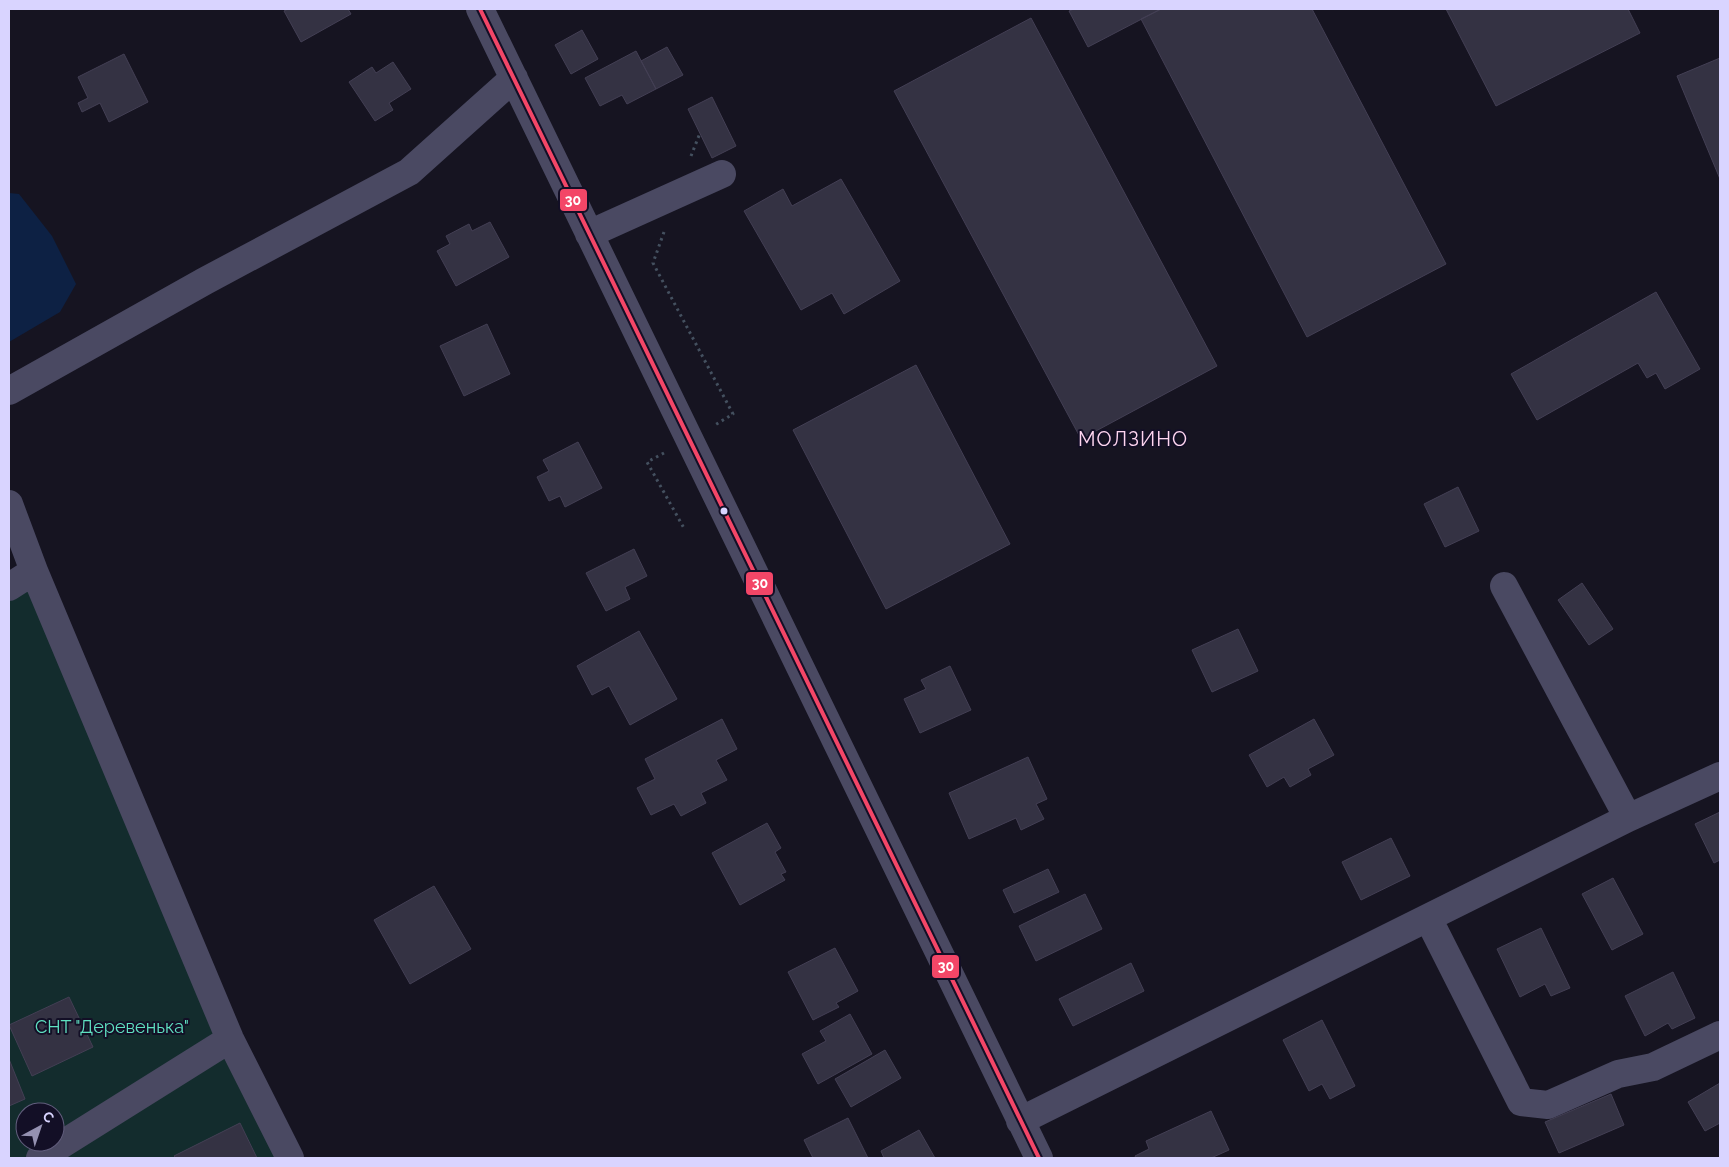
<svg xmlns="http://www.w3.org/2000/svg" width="1729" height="1167" font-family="Raleway,sans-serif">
<rect width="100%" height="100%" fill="#161421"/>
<path fill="#132c2d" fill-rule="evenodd" d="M34,571L290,1158H9V587ZM25,1112H55V1142H25Z"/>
<path fill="#0d2144" d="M9,193L19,194L52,236L76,284L60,312L9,342Z"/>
<path fill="#343243" stroke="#433f54" d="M288,9H348L351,14L301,42L284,11Z
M1074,9H1161L1088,47L1069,11Z
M1161,9H1312L1446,264L1307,337L1141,19Z
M1446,9H1628L1640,33L1496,106Z
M1031,18L1217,366L1081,439L894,91Z
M582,30L598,59L571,74L555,45Z
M667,47L683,75L656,89L641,61Z
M636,51L656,89L627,104L622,95L600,106L585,78Z
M124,54L148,102L109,122L100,103L82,112L78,103L88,98L78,77Z
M1720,58V179L1677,76Z
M393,62L411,89L389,103L393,110L375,121L349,82L372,67L376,73Z
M712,97L736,146L712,158L688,109Z
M841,179L900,281L844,314L832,293L801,310L744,211L783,189L792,206Z
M490,222L509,257L456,286L437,251L450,244L446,236L469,224L472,231Z
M1656,292L1700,369L1665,389L1656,373L1647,378L1638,363L1537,420L1511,374Z
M487,324L510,374L464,396L440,346Z
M916,365L1010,544L886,609L793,430Z
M578,442L602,488L565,507L560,496L549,501L537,477L549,471L543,460Z
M1458,487L1479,531L1445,547L1424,504Z
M634,549L647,576L625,587L630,599L606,611L586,573Z
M1582,583L1613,629L1589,645L1558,600Z
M1238,629L1258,671L1212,692L1192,650Z
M639,631L677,699L630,725L609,686L592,695L577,666Z
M950,666L971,710L920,733L904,699L926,689L921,680Z
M722,719L737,749L716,760L727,780L701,793L706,803L681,816L674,804L651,815L637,788L655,779L645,759Z
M1314,719L1334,755L1308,769L1311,775L1290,787L1284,777L1267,787L1249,755Z
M1028,757L1047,799L1036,804L1044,819L1021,830L1016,818L969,839L949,793Z
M1720,812V860L1714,863L1695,824Z
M767,823L781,848L775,852L786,872L781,874L785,880L740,905L712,853Z
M1391,838L1410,876L1361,900L1342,862Z
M1048,869L1059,892L1014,913L1003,890Z
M1613,878L1643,934L1612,950L1582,894Z
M434,886L471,949L410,984L374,920Z
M1085,894L1102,929L1036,961L1019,926Z
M1541,928L1570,988L1551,996L1545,984L1520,997L1497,949Z
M835,948L858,991L836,1003L839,1007L813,1020L788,972Z
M1131,963L1144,991L1073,1026L1059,999Z
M1673,972L1695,1018L1672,1029L1668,1023L1645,1036L1625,996Z
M69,997L93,1047L32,1076L9,1025Z
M850,1014L872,1054L818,1084L802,1054L826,1041L820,1031Z
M1322,1020L1355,1086L1330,1099L1322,1084L1309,1091L1283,1040Z
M885,1050L901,1078L851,1107L835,1079Z
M9,1059L25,1099L9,1106Z
M1720,1083V1123L1705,1131L1688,1102Z
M1611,1094L1624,1125L1559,1153L1545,1122Z
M1211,1111L1229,1150L1211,1158H1136L1135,1156L1149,1149L1146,1141Z
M848,1118L868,1158H813L804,1140Z
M240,1123L257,1158H176L174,1156Z
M919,1130L935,1158H884L881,1151Z"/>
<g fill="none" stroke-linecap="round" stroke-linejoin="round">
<path stroke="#44505f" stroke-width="3" stroke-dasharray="2.5 4" stroke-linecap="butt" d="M691,156L700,133
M664,232L653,263L733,414L715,425
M664,453L647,462L685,530"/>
<path stroke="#4a4962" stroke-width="28" d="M480,9L1039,1158
M589,234L722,174
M9,391L205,281L409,172L514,78
M9,504L34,571L230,1039L290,1158
M1504,586L1628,818
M9,587L34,571
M1428,918L1521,1102L1548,1105L1618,1074L1653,1067L1720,1035
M1020,1121L1628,818L1720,776
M40,1158L230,1039"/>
<defs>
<path id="bus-1" d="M480,9L1039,1158"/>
</defs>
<use href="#bus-1" stroke="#130f26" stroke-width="8"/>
<use href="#bus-1" stroke="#f34667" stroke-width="4"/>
</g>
<circle fill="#d9d4ff" stroke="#130f26" stroke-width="2" cx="724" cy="511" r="4.5"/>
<g text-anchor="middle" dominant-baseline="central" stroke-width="4" stroke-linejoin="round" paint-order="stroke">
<g font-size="18" fill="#5fe0c0" stroke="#130f26">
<text x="112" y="1026">СНТ "Деревенька"</text>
</g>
<g font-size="20" letter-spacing="1" fill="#ffd6f0" stroke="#130f26">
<text x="1133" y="439">МОЛЗИНО</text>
</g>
</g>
<g stroke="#130f26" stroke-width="2">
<rect x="559" y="188" width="29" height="24" rx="5" fill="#f34667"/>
<rect x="745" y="571" width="29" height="25" rx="5" fill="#f34667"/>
<rect x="931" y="954" width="29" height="25" rx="5" fill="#f34667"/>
</g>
<g font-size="14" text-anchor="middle" font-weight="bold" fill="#fff">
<text x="573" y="205">30</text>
<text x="760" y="588">30</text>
<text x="946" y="971">30</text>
</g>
<rect width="1729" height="1167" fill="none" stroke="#d9d4ff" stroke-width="20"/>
<g transform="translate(40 1127) rotate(40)"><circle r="24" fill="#130f26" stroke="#625e7d"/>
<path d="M0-4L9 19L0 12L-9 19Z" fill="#9591b1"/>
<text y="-8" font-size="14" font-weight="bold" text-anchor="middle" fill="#d9d4ff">С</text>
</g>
</svg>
